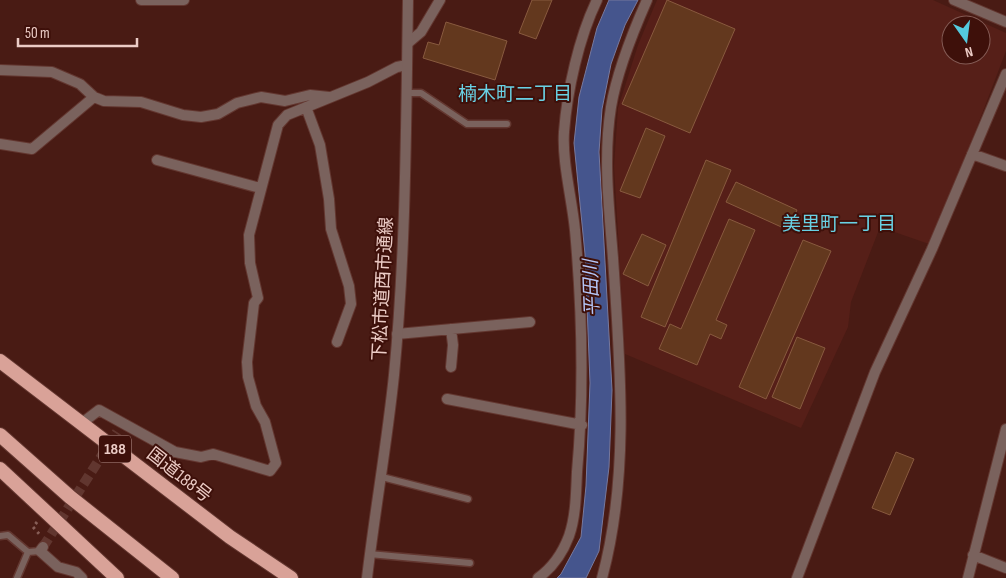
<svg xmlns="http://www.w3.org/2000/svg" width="1006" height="578" font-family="'Sofia Sans Condensed','Noto Sans JP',sans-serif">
<rect width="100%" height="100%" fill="#491b14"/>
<path fill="#561f18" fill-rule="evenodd" d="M657,0H933L1006,33V51L954,187L929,244L880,227L851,302L848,327L801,428L625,354L614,166L618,108L638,45ZM951,25H981V55H951Z"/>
<path fill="#45558d" stroke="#77799e" d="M609,0H638L625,25L611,64L602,109L599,152L612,390L609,467L599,551L586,578H557L561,574L581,537L586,486L590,383L585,254L574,143L579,97L597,28Z"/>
<path fill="#63381e" stroke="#885a3f" d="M532,0H552L536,39L519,33Z
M667,0L735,29L690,133L622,104Z
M446,22L507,41L495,80L423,58L428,42L439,45Z
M646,128L665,136L640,198L620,191Z
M706,160L731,170L665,327L641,317Z
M736,182L797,210L788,230L726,202Z
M729,219L755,230L716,320L727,325L721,339L710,334L697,365L659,349L670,324L681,329Z
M642,234L666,245L648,286L623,274Z
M803,240L831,251L766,399L739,387Z
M797,337L825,348L800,409L772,397Z
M896,452L914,459L890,515L872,508Z"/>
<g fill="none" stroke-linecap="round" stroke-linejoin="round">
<path stroke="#61362f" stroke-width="10" stroke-dasharray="10 5" stroke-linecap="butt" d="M43,547L117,432"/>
<defs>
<path id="service" d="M406,93H421L467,124H507
M382,477L468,499
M0,536L8,535L28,552
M369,554L470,563
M17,578L28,552L40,551"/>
<path id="minor" d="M141,0H184
M954,0L1006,22
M408,43L421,32L440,0
M0,70L52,72L80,84L94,97L104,101L141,102L183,115L201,117L218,114L237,103L261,97L285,101L310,95L329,97
M306,107L320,145L329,199L331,229L349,286L351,304L337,342
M0,144L32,149L94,97
M972,154L1006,166
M157,160L260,188
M397,334L530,322
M451,367L453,345L451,329
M447,399L582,425
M82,423L99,410L175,452L201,457L213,454L270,471L276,463L265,422L256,406L248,377L247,362L254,303L258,298L250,263L249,235L278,125L287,115L368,82L397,67L407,65
M43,547L40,551L58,567L76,572L82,578
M973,555L1006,568
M538,578C552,568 563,552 569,536C576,516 576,493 577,472C584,394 582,308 575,230C572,199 562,162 564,132C567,91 579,37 597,0
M602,578C630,475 620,364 613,258C609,208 603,157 611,107C617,71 632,34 647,0
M797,578L875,372L932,249L1006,74
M968,578L1006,429"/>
<path id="tertiary" d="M367,578C375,510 387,443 394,375C406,251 406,125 408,0"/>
<path id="trunk" d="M0,361L230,537L291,578
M0,435L70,497L172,578
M0,469L117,578"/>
</defs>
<use href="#service" stroke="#633730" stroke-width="9"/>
<use href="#minor" stroke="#633730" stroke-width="12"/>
<use href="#tertiary" stroke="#633730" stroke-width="12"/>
<use href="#trunk" stroke="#633730" stroke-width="16"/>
<path stroke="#875e57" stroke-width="3" stroke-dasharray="2.5 4" stroke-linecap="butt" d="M37,522L33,527L41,536"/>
<use href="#service" stroke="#7a625d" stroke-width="6"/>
<use href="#minor" stroke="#7a625d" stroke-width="10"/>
<use href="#tertiary" stroke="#7a625d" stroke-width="10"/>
<use href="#trunk" stroke="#d9a298" stroke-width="14"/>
</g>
<g text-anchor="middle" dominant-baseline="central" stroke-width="4" stroke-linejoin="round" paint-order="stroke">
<rect fill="#3e100a" stroke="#b8948e" stroke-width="1" x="99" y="435.5" width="32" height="27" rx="4"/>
<g font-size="16" font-weight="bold" fill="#ecccc6">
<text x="115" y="449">188</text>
</g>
<g font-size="18" fill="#ecccc6" stroke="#3e100a">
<text transform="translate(383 289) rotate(-87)">下松市道西市通線</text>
<text transform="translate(179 475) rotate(38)">国道188号</text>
</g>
<g font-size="19" fill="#69d1e4" stroke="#3e100a">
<text x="515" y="94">楠木町二丁目</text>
<text x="839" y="224">美里町一丁目</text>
</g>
<g font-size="19" font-style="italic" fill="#b5c6f8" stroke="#3e100a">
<text transform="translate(592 288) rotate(-92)">平田川</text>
</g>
</g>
<g transform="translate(966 40) rotate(166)"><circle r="24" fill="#3e100a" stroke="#845b55"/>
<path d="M0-4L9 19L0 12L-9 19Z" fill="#54cade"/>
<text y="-8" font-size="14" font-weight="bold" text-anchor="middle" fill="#ecccc6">N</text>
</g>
<path d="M18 38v8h119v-8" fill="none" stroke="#ecccc6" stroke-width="2.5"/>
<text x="25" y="38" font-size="15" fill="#ecccc6" stroke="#3e100a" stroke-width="4" paint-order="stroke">50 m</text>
</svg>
